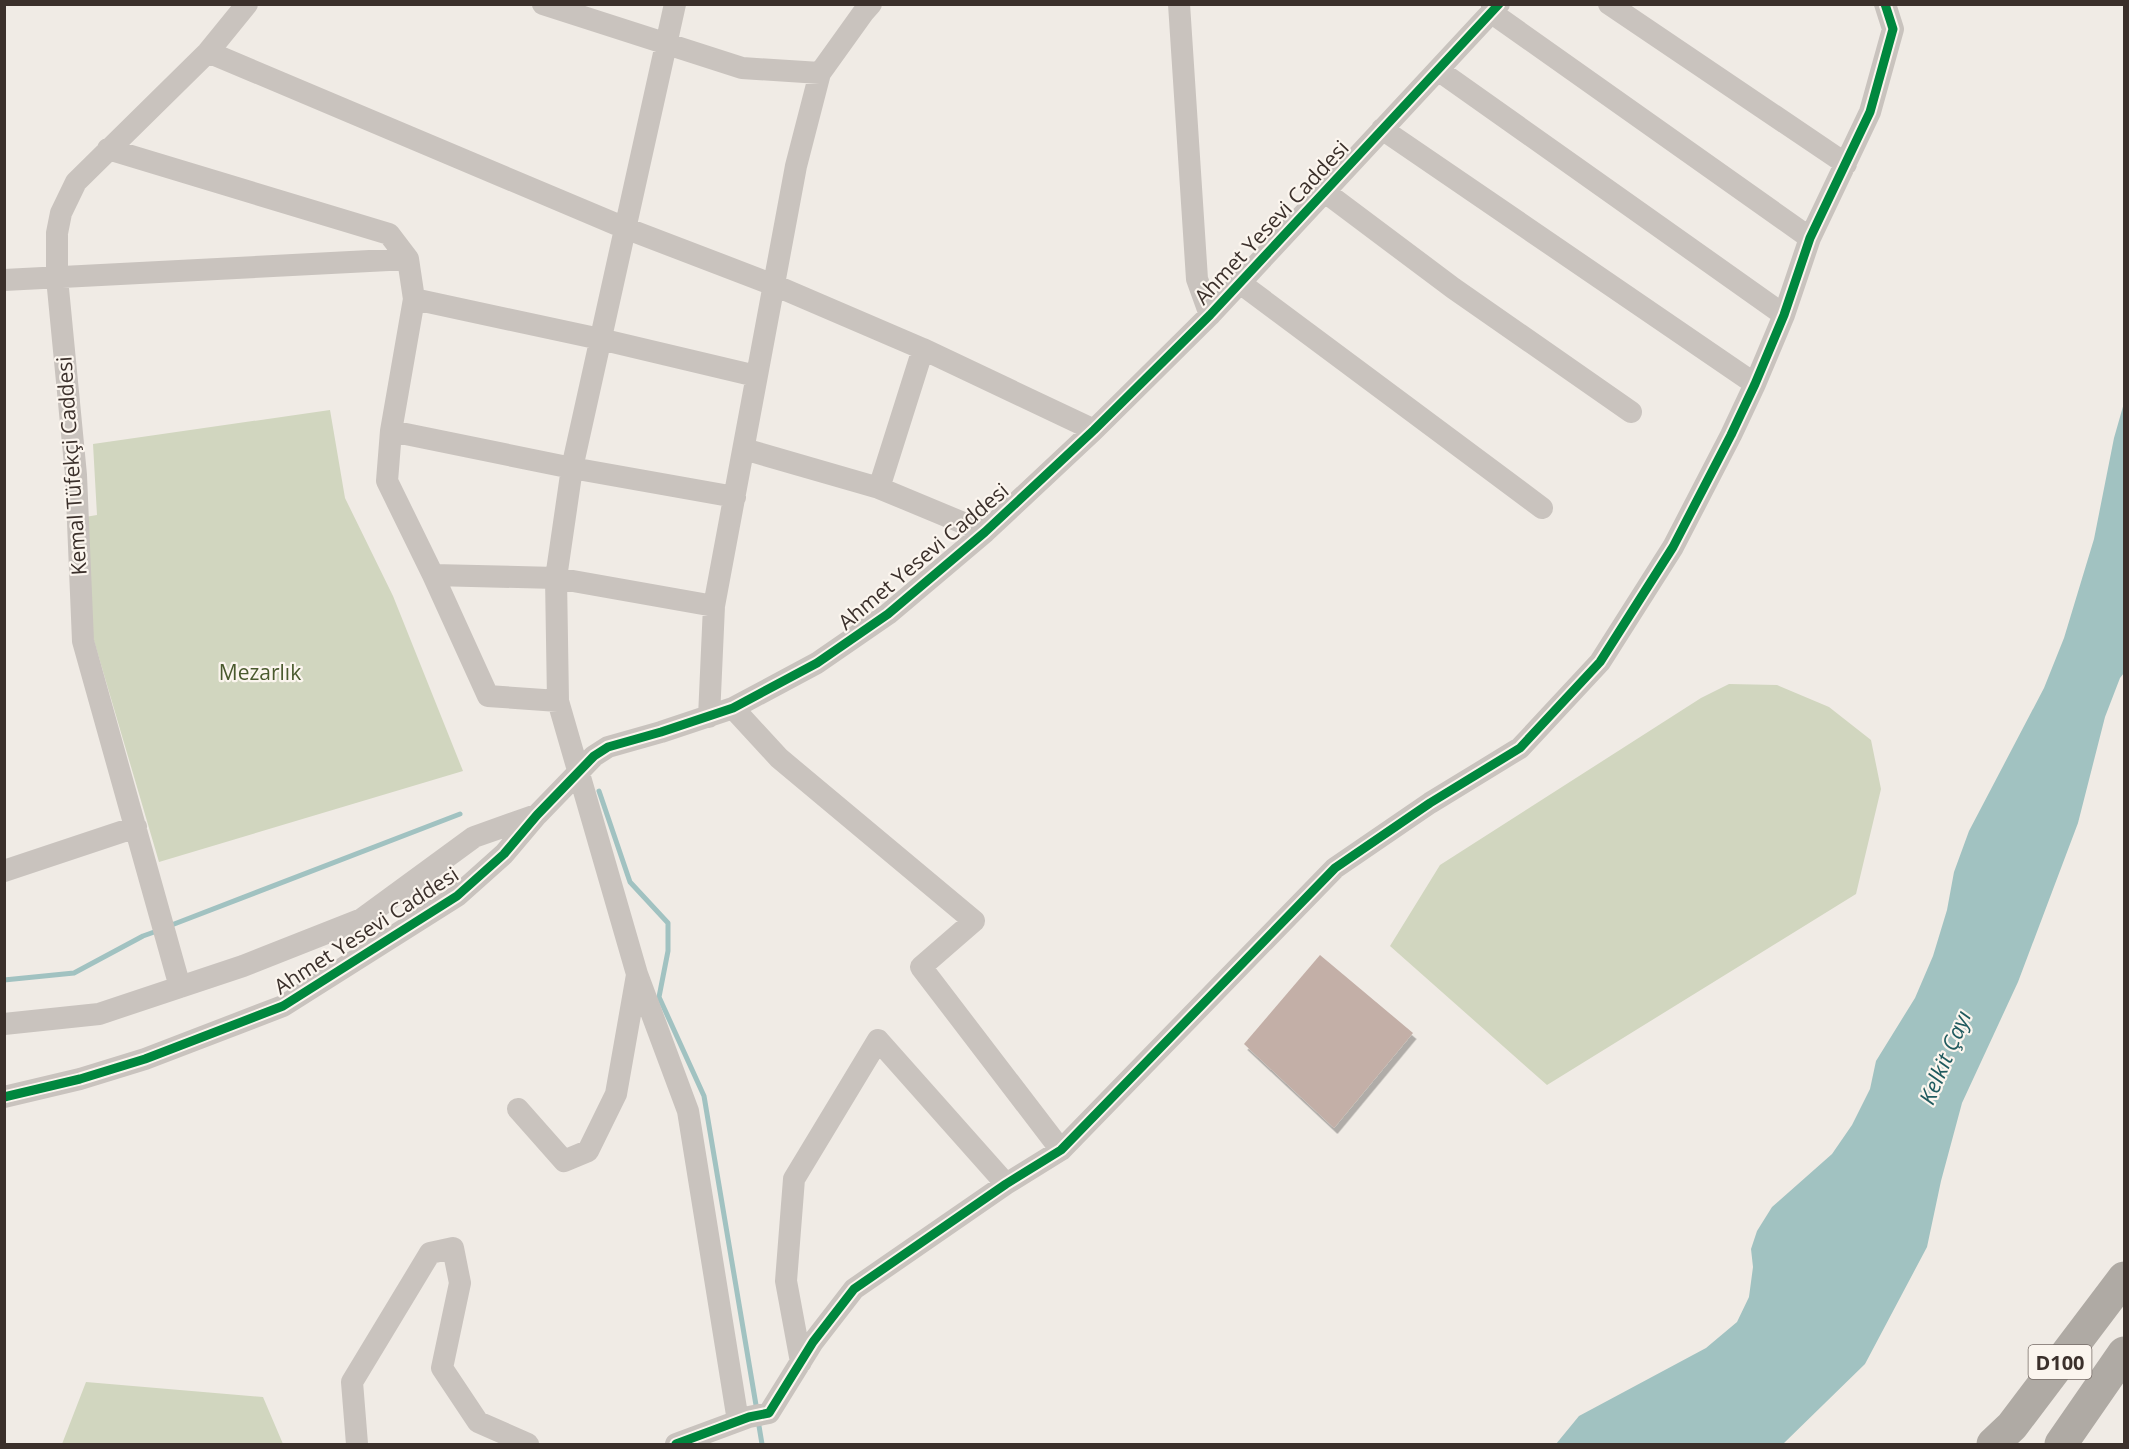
<svg xmlns="http://www.w3.org/2000/svg" width="2129" height="1449" font-family="'Open Sans',sans-serif">
<defs>
<filter id="shadow"><feDropShadow dx="3.5" dy="6" stdDeviation="0" flood-color="#0004"/></filter>
</defs>
<rect width="100%" height="100%" fill="#f0ebe5"/>
<path fill="#d1d6bf" d="M330,410L345,498L393,596L463,771L159,862L90,627L85,517L97,515L93,444Z
M1729,684L1777,685L1829,707L1871,740L1881,789L1856,894L1547,1085L1390,946L1440,865L1701,698Z
M86,1382L263,1397L283,1444H62Z"/>
<path fill="#a1c2c1" d="M2124,403V673L2120,678L2105,717L2078,823L2018,982L1962,1103L1941,1181L1927,1247L1865,1364L1783,1444H1556L1579,1416L1706,1348L1737,1322L1749,1297L1753,1267L1751,1249L1757,1231L1772,1207L1832,1154L1852,1125L1870,1089L1876,1061L1915,998L1933,956L1947,910L1954,872L1969,831L2044,688L2064,638L2094,539L2114,438Z"/>
<g fill="none" stroke-linecap="round" stroke-linejoin="round">
<path stroke="#a1c2c1" stroke-width="5" d="M599,791L630,882L668,923V951L659,997L704,1096L757,1411
M169,926L460,814
M4,980L74,973L143,936L157,931
M758,1420L762,1444"/>
</g>
<path fill="#c3afa7" filter="url(#shadow)" d="M1320,955L1413,1033L1334,1128L1244,1044Z"/>
<g fill="none" stroke-linecap="round" stroke-linejoin="round">
<path stroke="#c9c3be" stroke-width="22" d="M543,4L742,68L820,73
M675,4L572,468L556,578L558,701L637,974L688,1111L738,1421
M1179,4L1197,279L1210,315
M1492,4V13L1810,238
M1609,4L1846,164
M208,52L625,228L774,285L923,349L1094,430
M1438,70L1784,315
M1382,129L1755,384
M108,149L389,234L408,259L414,299L391,431L387,481L433,575L488,696L558,701
M1325,192L1453,288L1631,412
M4,280L408,259
M1240,283L1542,508
M414,299L600,339L756,376
M391,431L572,468L735,497
M744,449L879,488L985,532
M879,488L923,349
M433,575L556,578L714,606
M733,708L779,758L974,921L921,967L1061,1150
M709,717L714,606L796,166L820,73L863,13L871,4
M4,871L136,827
M180,987L83,641L76,475L57,278V233L61,213L76,182L208,52L247,4
M4,1024L99,1014L243,966L362,919L474,837L536,815
M4,1097L80,1079L145,1059L283,1006L457,896L504,854L537,815L594,756L608,747L661,732L733,708L817,663L888,614L985,532L1094,430L1210,315L1499,4
M518,1109L564,1161L588,1151L616,1094L637,975
M801,1362L786,1281L794,1179L878,1040L1006,1184
M357,1444L352,1382L430,1253L453,1248L460,1283L442,1368L478,1422L528,1444
M676,1444L749,1417L769,1413L813,1342L854,1289L1006,1184L1061,1150L1335,868L1430,803L1520,748L1600,662L1673,547L1731,435L1755,384L1784,315L1810,238L1870,112L1893,29L1885,4"/>
<path stroke="#afaaa4" stroke-width="33" d="M1993,1444L2012,1426L2124,1278
M2061,1444L2124,1353"/>
<defs>
<path id="cycleway" d="M4,1097L80,1079L145,1059L283,1006L457,896L504,854L537,815L594,756L608,747L661,732L733,708L817,663L888,614L985,532L1094,430L1210,315L1499,4
M676,1444L749,1417L769,1413L813,1342L854,1289L1006,1184L1061,1150L1335,868L1430,803L1520,748L1600,662L1673,547L1731,435L1755,384L1784,315L1810,238L1870,112L1893,29L1885,4"/>
</defs>
<use href="#cycleway" stroke="#fbf5ee" stroke-width="13"/>
<use href="#cycleway" stroke="#00873e" stroke-width="9"/>
</g>
<g text-anchor="middle" dominant-baseline="central" stroke-width="4.5" stroke-linejoin="round" paint-order="stroke">
<rect fill="#fbf5ee" stroke="#756b66" stroke-width="1.5" x="2028.5" y="1345" width="63" height="34" rx="4.5"/>
<g font-size="20" font-weight="bold" fill="#3b302b">
<text x="2060" y="1362">D100</text>
</g>
<g font-size="21" fill="#3b302b" stroke="#fbf5ee">
<text transform="translate(1271 222) rotate(-47)">Ahmet Yesevi Caddesi</text>
<text transform="translate(71 466) rotate(-94)">Kemal Tüfekçi Caddesi</text>
<text transform="translate(923 556) rotate(-40)">Ahmet Yesevi Caddesi</text>
<text transform="translate(366 930) rotate(-33)">Ahmet Yesevi Caddesi</text>
</g>
<g font-size="21" fill="#4a5a2e" stroke="#fbf5ee">
<text x="260" y="672">Mezarlık</text>
</g>
<g font-size="22" font-style="italic" fill="#1f5a5e" stroke="#fbf5ee">
<text transform="translate(1944 1057) rotate(-67)">Kelkit Çayı</text>
</g>
</g>
<rect width="2129" height="1449" fill="none" stroke="#3b302b" stroke-width="12"/>
</svg>
